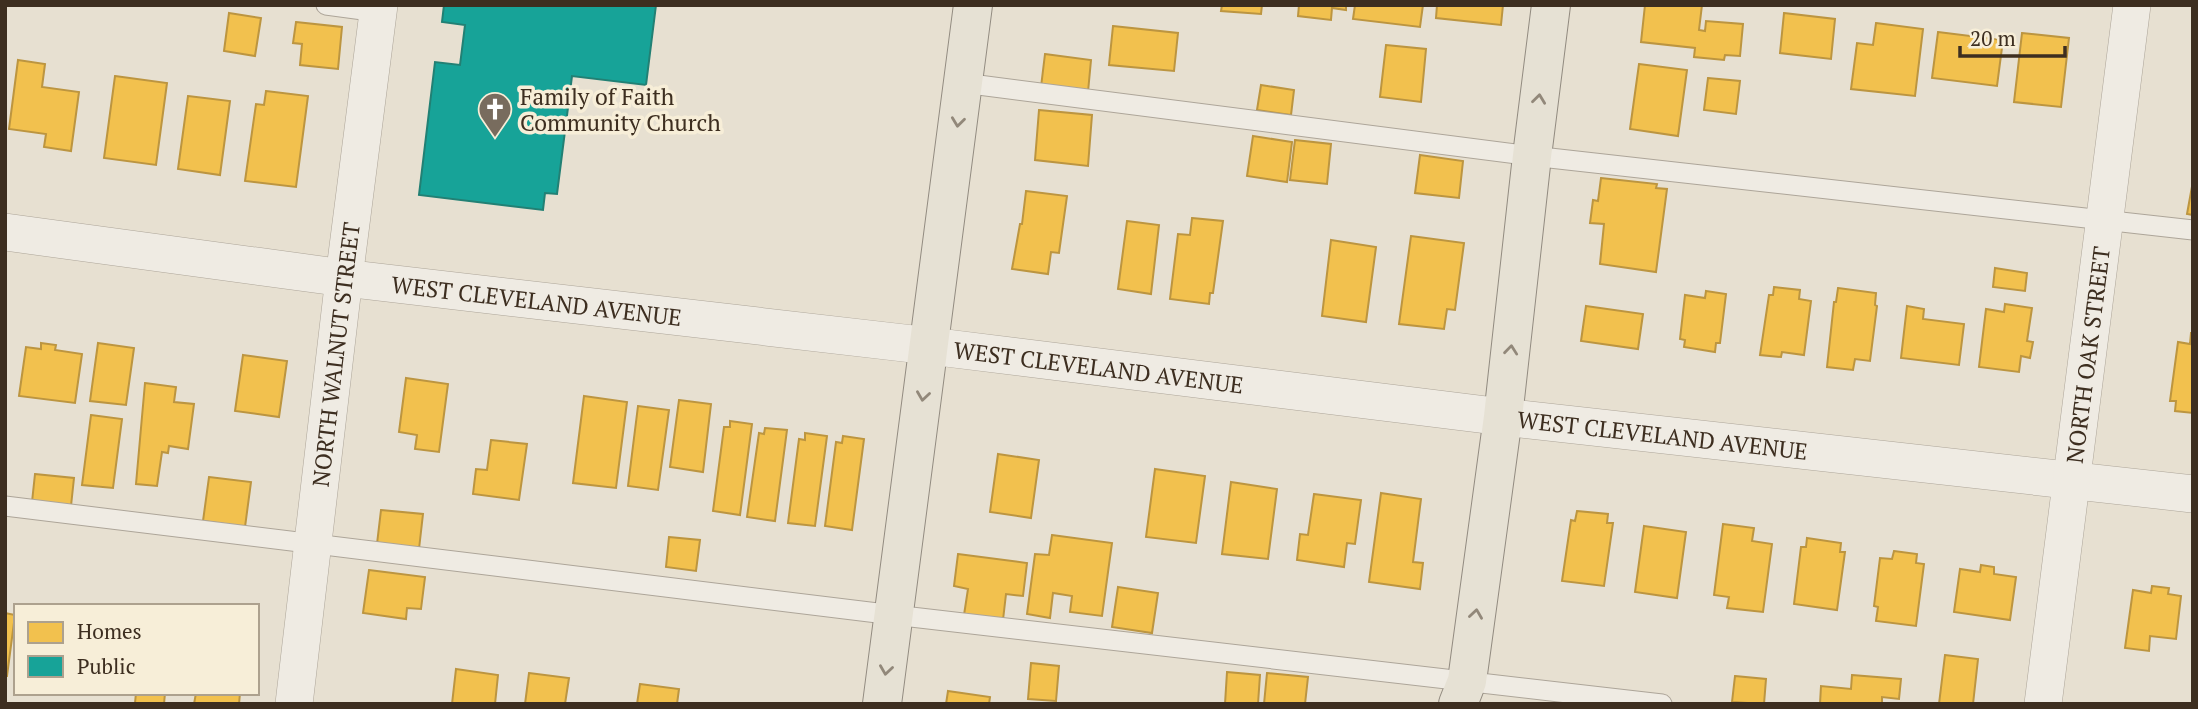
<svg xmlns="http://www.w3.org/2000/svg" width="2198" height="709" font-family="'PT Serif',serif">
<rect width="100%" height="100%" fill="#e7e0d1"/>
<path fill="#f2c14e" stroke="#bc9540" stroke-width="2" d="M1222,5H1262L1261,14L1221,11Z
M1299,5H1346V10L1332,8L1331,20L1298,16Z
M1355,5H1423L1420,27L1353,19Z
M1437,5H1503L1501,25L1436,18Z
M1645,5H1702L1699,30L1705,31L1706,21L1743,24L1740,56L1725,55L1724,60L1694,57L1695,48L1641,42Z
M229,13L261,18L255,56L224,51Z
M1784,13L1835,19L1831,59L1780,53Z
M296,22L342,27L338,69L300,65L302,44L293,43Z
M1876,23L1923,29L1915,96L1851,89L1857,43L1873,45Z
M1113,26L1178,33L1174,71L1109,65Z
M1938,32L2003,40L1997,86L1932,78Z
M2022,33L2069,38L2061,107L2014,102Z
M1386,45L1426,49L1421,102L1380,97Z
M1045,54L1091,60L1088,92L1041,87Z
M18,60L45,64L42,87L79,92L71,151L44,147L46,134L9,129Z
M1639,64L1687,70L1678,136L1630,129Z
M115,76L167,83L156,165L104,158Z
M1708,78L1740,81L1736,114L1704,110Z
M1261,85L1294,90L1291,115L1257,110Z
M266,91L308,96L296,187L245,181L256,104L264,105Z
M188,96L230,101L220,175L178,169Z
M1039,110L1092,115L1088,166L1035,160Z
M1253,136L1292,142L1287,182L1247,176Z
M1295,140L1331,144L1327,184L1290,180Z
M1420,155L1463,161L1459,198L1415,193Z
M1601,178L1657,184L1656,188L1667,189L1656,272L1600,264L1604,224L1590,223L1593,200L1598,201Z
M2193,181V215L2187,214Z
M1026,191L1067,196L1059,253L1051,252L1048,274L1012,269L1020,224H1022Z
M1192,218L1223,221L1213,293H1210L1209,304L1170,299L1178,234L1190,235Z
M1127,221L1159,225L1151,294L1118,289Z
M1411,236L1464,243L1455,310L1447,309L1444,329L1399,324Z
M1331,240L1376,247L1366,322L1322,316Z
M1995,268L2027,273L2025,291L1993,287Z
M1774,287L1800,290L1799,299L1811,301L1804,355L1782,352L1781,357L1760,355L1769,295H1773Z
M1838,288L1876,293L1875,305L1877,306L1870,361L1855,359L1853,370L1827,367L1834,302H1836Z
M1706,291L1726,294L1720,343H1716L1715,352L1684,347L1685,340L1680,339L1685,295L1705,298Z
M2005,304L2032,308L2027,341L2033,342L2030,358L2021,356L2019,372L1979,367L1986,309L2004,312Z
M1586,306L1643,314L1638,349L1581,341Z
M1907,306L1924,309L1923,319L1964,324L1959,365L1901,358Z
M2191,333H2193V413L2175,411L2176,401H2170L2178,342L2190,344Z
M41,343L56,345L55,350L82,354L75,403L19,396L26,347L41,349Z
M98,343L134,348L126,405L90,401Z
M243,355L287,361L279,417L235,411Z
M406,378L448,384L439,452L415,449L417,435L399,432Z
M145,383L176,387L174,402L194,404L188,449L169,446L168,453L162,452L157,486L136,484Z
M584,396L627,402L616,488L573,483Z
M679,400L711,404L703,472L670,467Z
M638,406L669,410L658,490L628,486Z
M91,415L122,419L113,488L82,485Z
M730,421L752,424L740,515L713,511L724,427H730Z
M765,428L787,430L775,521L747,517L759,433L764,434Z
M805,433L827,436L815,526L788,523L799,439L805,440Z
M843,436L864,439L852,530L825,526L836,442L842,443Z
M491,440L527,444L519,500L473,494L476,469L487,470Z
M998,454L1039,460L1031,518L990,512Z
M1155,469L1205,476L1196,543L1146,537Z
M35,474L74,478L71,506L32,502Z
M209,477L251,482L245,527L203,521Z
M1231,482L1277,489L1268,559L1222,554Z
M1381,493L1421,499L1413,562L1423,563L1420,589L1369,582Z
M1314,494L1361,500L1355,544L1347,543L1344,567L1297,560L1300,534L1308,535Z
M381,510L423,514L419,549L377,544Z
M1577,511L1608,514L1607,523H1613L1604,586L1562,581L1571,520L1575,521Z
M1723,524L1754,528L1752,541L1772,544L1763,612L1727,608L1729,597L1714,595Z
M1644,526L1686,532L1677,598L1635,592Z
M1052,535L1112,543L1102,616L1070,612L1072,596L1053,593L1050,618L1027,614L1035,554L1049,555Z
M669,537L700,540L696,571L666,567Z
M1807,538L1841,543L1840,552H1845L1837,610L1794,604L1801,547H1806Z
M1894,551L1917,554L1916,563L1924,564L1916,626L1876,621L1878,607L1874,606L1880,558L1892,559Z
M958,554L1027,563L1023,596L1006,594L1003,620L964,615L968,589L954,586Z
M1981,565L1994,567V574L2016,577L2010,620L1954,612L1960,569L1980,572Z
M369,570L425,577L421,609L407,608L406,619L363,613Z
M2152,586L2169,588L2168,594L2181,596L2176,639L2150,636L2149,651L2125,648L2133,590L2151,593Z
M1118,587L1158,593L1152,633L1112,627Z
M5,613L15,615L7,676H5Z
M1945,655L1978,659L1973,704H1939Z
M1031,663L1059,666L1056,701L1028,699Z
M456,669L498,675L495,704H452Z
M1227,672L1260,675L1258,704H1225Z
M529,673L569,678L565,704H525Z
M1267,673L1308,677L1305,704H1264Z
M1852,675L1901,679L1899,699L1882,697V704H1820L1821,686L1851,689Z
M1735,676L1766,679L1764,704L1732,702Z
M640,684L679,689L677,704H637Z
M948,691L990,697L989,704H946Z
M136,693H165L164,704L135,703Z
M196,693H240L239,704H194Z"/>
<path fill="#17a398" stroke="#228074" stroke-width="2" d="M444,5H656L646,85L572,76L557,194L545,193L543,210L419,195L435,62L460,65L465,25L442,22Z"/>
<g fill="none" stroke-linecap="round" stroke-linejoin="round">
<defs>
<path id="lane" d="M326,5L378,12
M963,83L1532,156L2193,230
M5,506L894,615L1662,704"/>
<g id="street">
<path id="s1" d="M5,232L344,278L930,346L1503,417L2193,494"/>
<path id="s2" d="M294,704L344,278L379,5"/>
<path id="s3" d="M2043,704L2132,5"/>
</g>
<path id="primary" d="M882,704L973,5
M1458,704L1467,681L1503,417L1532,156L1551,5"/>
</defs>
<use href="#lane" stroke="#ada599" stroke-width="21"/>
<use href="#street" stroke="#ada599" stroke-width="38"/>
<use href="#primary" stroke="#928b80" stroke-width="40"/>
<use href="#lane" stroke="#efebe3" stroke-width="19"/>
<use href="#street" stroke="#efebe3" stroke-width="37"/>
<use href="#primary" stroke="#e6e1d4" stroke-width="38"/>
</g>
<defs><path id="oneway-chevron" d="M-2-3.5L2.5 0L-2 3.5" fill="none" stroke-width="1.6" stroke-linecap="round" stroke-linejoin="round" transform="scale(1.75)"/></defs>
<g stroke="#92887a">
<use href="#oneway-chevron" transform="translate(1539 99) rotate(-83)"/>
<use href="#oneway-chevron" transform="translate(958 122) rotate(97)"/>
<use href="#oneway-chevron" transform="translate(1511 350) rotate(-84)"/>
<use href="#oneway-chevron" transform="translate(923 396) rotate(98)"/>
<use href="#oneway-chevron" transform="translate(1476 614) rotate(-82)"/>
<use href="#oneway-chevron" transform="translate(886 670) rotate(98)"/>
</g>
<defs>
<symbol id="church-pin" viewBox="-11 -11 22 30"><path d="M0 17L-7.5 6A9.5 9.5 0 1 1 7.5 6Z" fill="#786c5e" stroke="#f7eed8"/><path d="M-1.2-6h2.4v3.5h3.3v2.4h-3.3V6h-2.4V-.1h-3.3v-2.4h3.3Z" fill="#fff"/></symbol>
</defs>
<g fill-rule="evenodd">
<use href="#church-pin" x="476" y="90" width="38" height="52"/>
</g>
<g text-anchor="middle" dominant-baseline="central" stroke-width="7" stroke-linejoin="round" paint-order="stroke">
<g font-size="23" fill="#3d2e20" stroke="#f7eed8" text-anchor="start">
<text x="520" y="96">Family of Faith<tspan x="520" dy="26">Community Church</tspan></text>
</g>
<g font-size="23" fill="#3d2e20" stroke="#f7eed8">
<text stroke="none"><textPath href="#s1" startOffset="536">WEST CLEVELAND AVENUE</textPath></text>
<text stroke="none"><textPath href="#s2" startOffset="352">NORTH WALNUT STREET</textPath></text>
<text stroke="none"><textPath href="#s3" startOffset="352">NORTH OAK STREET</textPath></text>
<text stroke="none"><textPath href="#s1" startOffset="1102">WEST CLEVELAND AVENUE</textPath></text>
<text stroke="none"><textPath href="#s1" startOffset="1670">WEST CLEVELAND AVENUE</textPath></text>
</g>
</g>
<rect width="2198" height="709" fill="none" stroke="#3d2e20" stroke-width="14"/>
<rect x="14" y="604" width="245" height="91" fill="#f7eed8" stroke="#ada18e" stroke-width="2"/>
<rect x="28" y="622" width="35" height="21" fill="#f2c14e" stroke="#ada18e" stroke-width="2"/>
<text x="77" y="639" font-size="21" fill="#3d2e20">Homes</text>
<rect x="28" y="656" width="35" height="21" fill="#17a398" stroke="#ada18e" stroke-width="2"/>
<text x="77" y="674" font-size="21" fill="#3d2e20">Public</text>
<path d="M1960 46v10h105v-10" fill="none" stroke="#3d2e20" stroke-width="3.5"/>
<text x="1970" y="46" font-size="21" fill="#3d2e20" stroke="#f7eed8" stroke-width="5" paint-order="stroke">20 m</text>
</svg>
